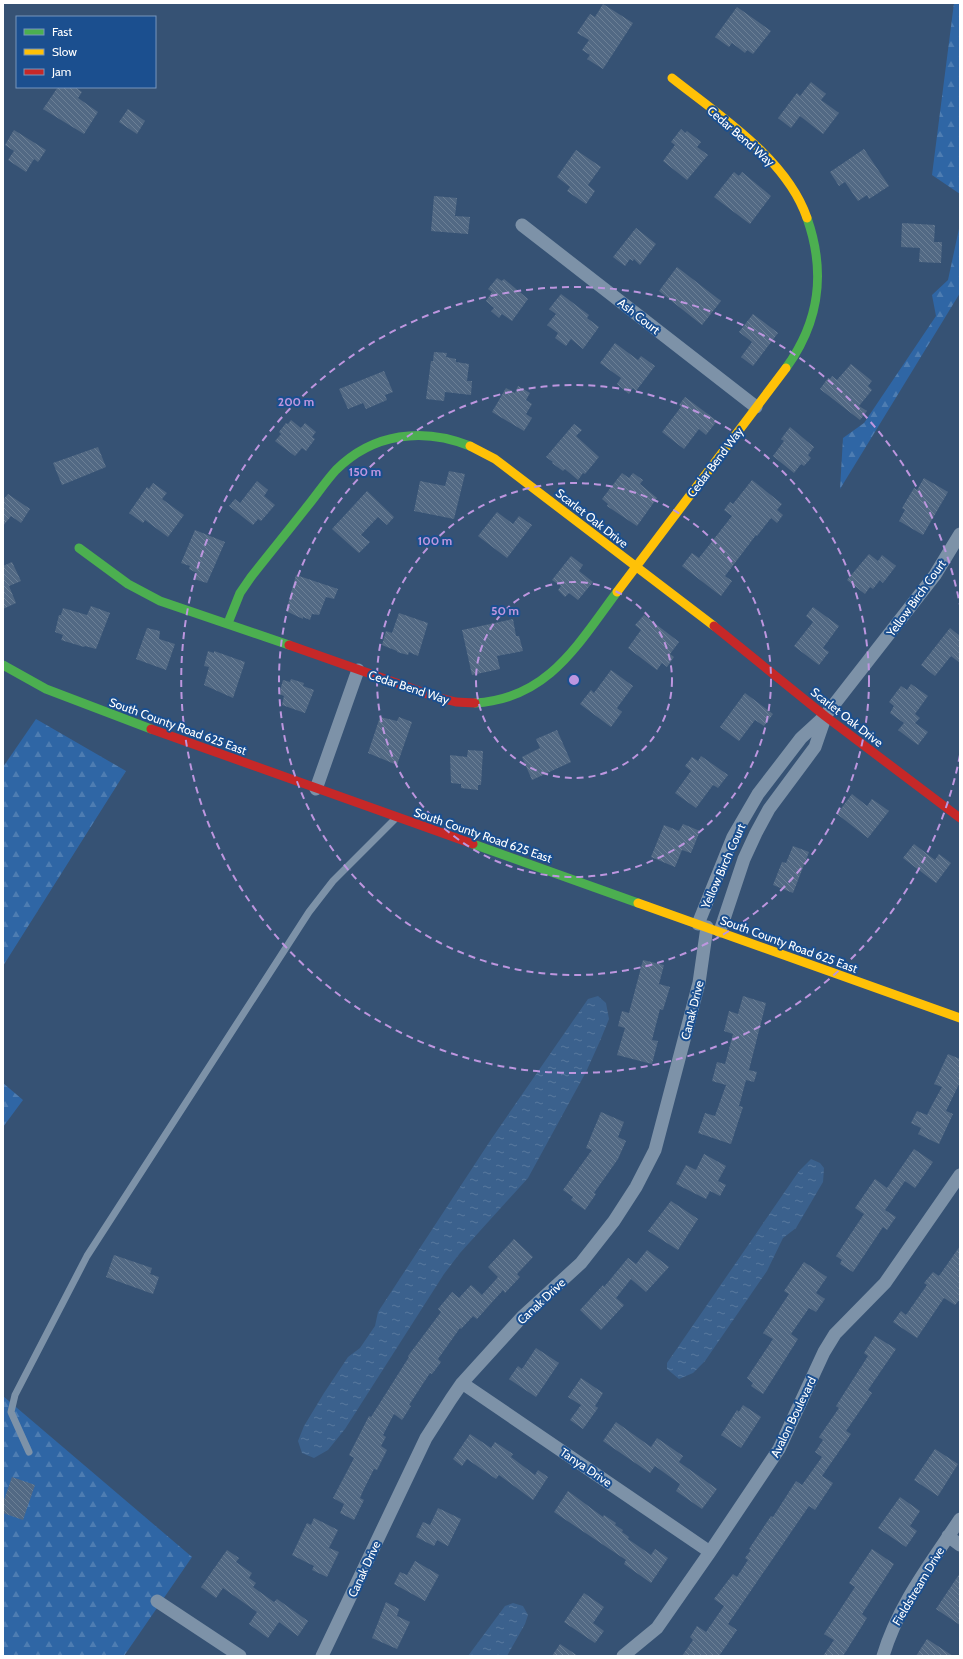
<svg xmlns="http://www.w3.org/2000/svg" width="963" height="1659" font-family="Cabin,sans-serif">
<defs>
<pattern id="forest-firs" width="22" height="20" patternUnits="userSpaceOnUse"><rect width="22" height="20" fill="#2f66a5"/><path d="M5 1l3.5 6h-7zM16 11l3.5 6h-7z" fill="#4e7db2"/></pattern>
<pattern id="water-ripples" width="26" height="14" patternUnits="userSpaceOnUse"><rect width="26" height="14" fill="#3b618d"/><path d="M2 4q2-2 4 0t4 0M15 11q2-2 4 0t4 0" fill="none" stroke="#58799e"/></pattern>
<pattern id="building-back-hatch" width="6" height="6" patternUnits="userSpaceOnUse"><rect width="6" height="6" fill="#526984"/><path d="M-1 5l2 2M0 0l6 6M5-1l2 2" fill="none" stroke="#6c8096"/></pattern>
</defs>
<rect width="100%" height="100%" fill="#365274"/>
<path fill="url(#forest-firs)" d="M954,3H960V194L932,175Z
M960,224V293L840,489L843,438L864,423L936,316L932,295L948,280Z
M36,719L126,771L3,966V767Z
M3,1083L23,1100L3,1127Z
M3,1396L192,1557L124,1656H3Z"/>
<path fill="url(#water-ripples)" d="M598,996L606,1003L609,1019L600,1041L586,1072L528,1178L460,1253L444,1274L345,1429L328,1450L314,1458L302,1453L298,1441L304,1426L324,1393L348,1357L360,1348L375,1326L378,1312L492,1138L588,999Z
M811,1159L820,1163L824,1168L823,1182L796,1228L783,1238L767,1271L705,1361L693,1373L679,1379L667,1369V1363L799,1171Z
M513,1603L523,1606L528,1615L525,1624L507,1656H468L505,1606Z"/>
<path fill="url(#building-back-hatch)" d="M603,4L633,23L603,69L587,59L590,55L582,50L589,40L577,33L590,14L595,17Z
M737,7L771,31L753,54L747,50L745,53L732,43L729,47L715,37Z
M811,82L826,94L821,100L839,113L823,134L800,116L791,128L778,118L797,93L800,96Z
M58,87H75L82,92L78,98L98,112L84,134L43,109Z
M128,109L145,121L137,134L119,122Z
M681,129L685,133L687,131L701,142L697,147L708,155L687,180L663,161L675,145L671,142Z
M14,130L46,150L38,162L34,159L26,172L8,160L14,151L5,145Z
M864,149L889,186L869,199L867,195L858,201L845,182L839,186L830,172Z
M576,150L601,167L588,185L595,191L586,204L567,191L570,187L557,177Z
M734,172L739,176L742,172L771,196L750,224L714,197Z
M434,196L457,198L455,216L470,217L468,234L431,231Z
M902,223L935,225L934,242H942L941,263L919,262L920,248L901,247Z
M636,228L656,244L640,265L634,259L633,261L630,259L625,266L613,257Z
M677,267L721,301L702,325L659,291Z
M497,278L502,281L504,279L528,299L512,321L502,314L499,318L491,311L494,308L486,301L492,292L488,289Z
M561,294L589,315L587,318L599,327L583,349L571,339L566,346L555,338L558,333L547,325L556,314L549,309Z
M753,314L778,333L753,366L741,357L752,342L739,332Z
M615,343L638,360L641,356L655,366L636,391L633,388L629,394L617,384L621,378L600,363Z
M434,352L447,353L446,357L456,359V362L469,364L467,381H472L471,395L445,392L444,401L426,399L431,361H433Z
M851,364L872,381L868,386L872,390L859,406L867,411L860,420L820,389L828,378L830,379L832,376L837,380Z
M384,371L393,392L385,395L387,400L366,409L363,403L348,409L339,389Z
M518,386L530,393L526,400L532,404L526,414L532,418L524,431L492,412L506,388L515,393Z
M685,397L717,421L706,435L699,429L684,449L662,432L681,407L679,405Z
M291,420L301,428L305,423L316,432L312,437L315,439L306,451L302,448L295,456L275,441L281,434L279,432L286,423L288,424Z
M574,424L582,430L576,436L599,457L585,474L583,473L578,480L565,469L563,471L552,463L553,462L546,457Z
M790,427L814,447L808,455L811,458L804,466L801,464L794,473L773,456L784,441L781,439Z
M98,447L106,467L62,485L53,463Z
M449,471L465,474L454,519L414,511L420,481L445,486Z
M622,473L629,478L633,473L643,480L640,484L657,498L637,526L607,506L608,504L602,499Z
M924,478L948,492L923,535L899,521L905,510L902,508L914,488L917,490Z
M752,480L782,504L777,510L783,515L777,523L771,518L757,536L756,535L725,576L732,581L721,596L682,566L692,553L699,558L732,516L724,510L730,502L733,504Z
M257,481L268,490L264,496L275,505L261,521L258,519L253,525L229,506L235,499L240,503Z
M153,483L167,493L162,499L184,515L168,537L145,520L143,523L129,513L147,487L149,489Z
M367,491L394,517L387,525L378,517L361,535L370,542L359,553L332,529Z
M8,494L30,509L21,523L11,516L3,526V500Z
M497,512L513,524L519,516L532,525L507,558L478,536Z
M195,530L225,542L207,583L194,579L197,573L189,569L190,566L181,563Z
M869,554L878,561L882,555L896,566L883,583L880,580L873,589L870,587L865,594L847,580Z
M571,556L583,565L579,571L593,582L578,600L569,593L565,597L558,590L561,586L552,580Z
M12,562L21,581L9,586L16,603L3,609V566Z
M296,575L338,589L334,599L326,597L319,615L312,614L310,620L303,617V619L286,611Z
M91,606L110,613L96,649L85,646L84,647L61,640L63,635L55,632L59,615H61L63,608L87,615Z
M813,607L839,626L823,648L829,652L819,665L794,646L813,622L806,616Z
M399,613L428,623L418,656L409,652L408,655L397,652V651L382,645L386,631L392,633Z
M644,615L679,642L670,654L674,657L667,667L662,663L657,670L628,648L641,630L635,625Z
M513,619L516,636H519L523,651L497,656L500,669L472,675L462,630Z
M147,628L160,631L159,639L175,644L166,670L136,659Z
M950,628L960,636V663L951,656L935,676L921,665Z
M208,651L214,653V651L245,662L233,698L204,685L209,667L204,666Z
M611,670L633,686L617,708L622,712L611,727L580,704L591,690L594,693Z
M291,679L304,683L303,686L314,690L305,713L282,705L284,696L279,694L283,680L290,682Z
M911,684L928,696L915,714L920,718L915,723L928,732L918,745L898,730L904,723L890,713L894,706L889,702L901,686L907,690Z
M745,693L773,714L764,726L755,720L739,741L720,727Z
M380,717L397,721L399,717L412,722L397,765L368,753Z
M557,730L571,762L532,780L522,757L540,748L536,739Z
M468,750L483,751L481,785H478V790L461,788V784L451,783L450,755L467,757Z
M701,756L728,775L718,788L713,785L696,808L675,793L691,771L685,766L692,757L698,761Z
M852,794L867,806L872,799L889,811L868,838L837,814Z
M683,824L700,831L691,853L682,850L675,867L651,857L664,825L679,831Z
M914,844L935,860L939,854L951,863L936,883L903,858Z
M793,846L809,852L793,893L773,885L782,862L786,863Z
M643,960L664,965L659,984L670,987L663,1010L660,1009L652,1040L658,1041L652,1064L617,1055L625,1028L618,1026L622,1011L629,1013Z
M743,996L766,1003L749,1070L757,1072L754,1082L746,1080L739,1106L743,1107L731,1144L698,1133L705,1113L715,1116L726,1085L712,1081L717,1062L725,1064L733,1034L724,1031L729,1011L738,1014Z
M948,1054L960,1059V1082L946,1111L953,1114L939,1144L918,1134L921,1128L911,1123L917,1111L927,1115L932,1105L942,1087L934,1084Z
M601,1112L624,1122L618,1137L626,1141L618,1159L594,1193L596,1194L585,1210L571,1200L573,1197L563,1190L592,1150L586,1148Z
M914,1149L933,1162L915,1188L905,1181L885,1210L896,1217L887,1230L883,1227L853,1272L840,1264L842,1260L836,1256L864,1214L855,1208L875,1179L887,1188Z
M704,1154L726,1166L718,1181L726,1185L720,1196L710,1191L706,1199L676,1184L686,1165L696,1170Z
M671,1201L698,1219L678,1250L648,1231Z
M514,1239L533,1257L517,1274L520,1277L505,1293L503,1290L477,1319L473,1316L461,1329L460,1328L438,1359L441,1362L432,1374L430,1373L409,1405L411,1406L402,1420L394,1414L383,1435L386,1437L381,1446L387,1450L377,1470L374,1469L363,1491L360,1498L364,1500L354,1520L340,1513L344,1504L333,1498L354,1458L349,1455L369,1416L371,1417L409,1357L408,1356L441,1312L438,1309L452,1292L459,1298L471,1285L482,1295L498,1277L488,1267Z
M960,1246V1299L955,1305L944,1298L917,1338L893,1322L901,1311L906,1315L927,1285L924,1283L933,1272L939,1276Z
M647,1250L669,1267L646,1292L631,1279L616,1298L624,1305L601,1330L580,1310L603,1285L604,1287L628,1258L636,1264Z
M114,1255L152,1268L150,1274L159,1277L153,1294L106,1277Z
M804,1262L827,1277L816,1293L825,1299L816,1312L809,1308L791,1334L798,1339L763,1394L751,1386L753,1383L747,1378L773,1339L763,1333L789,1294L784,1291Z
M875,1336L896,1349L868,1390L872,1393L846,1431L851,1434L822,1476L833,1483L815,1510L809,1506L728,1624L737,1630L719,1656H682L693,1640L690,1637L697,1626L706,1632L724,1606L714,1599L733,1574L737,1577L748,1560L745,1558L751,1550L749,1549L771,1516L773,1517L796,1481L802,1485L822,1457L815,1452L823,1440L819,1437L839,1408L836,1406L868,1356L864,1353Z
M536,1348L559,1363L536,1397L509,1379L518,1366L522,1369Z
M581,1378L603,1393L595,1406L598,1408L583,1429L570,1420L581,1405L568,1397Z
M743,1405L761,1417L741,1448L721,1435L737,1410L739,1412Z
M616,1422L651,1447L657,1438L683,1456L679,1462L717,1489L702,1509L676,1491L680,1484L655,1466L650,1473L603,1441Z
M470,1434L491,1448L495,1442L513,1454L511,1457L535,1475L538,1470L548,1477L533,1500L499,1475L496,1479L467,1459L462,1466L453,1459Z
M935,1449L958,1464L938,1496L914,1480Z
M12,1477L35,1485L23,1520L3,1513V1503Z
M568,1491L603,1517L604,1515L616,1523L615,1525L623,1530L622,1532L629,1537L628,1539L651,1555L655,1549L668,1558L651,1583L624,1564L626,1560L554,1512Z
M900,1497L920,1511L910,1526L917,1531L906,1547L878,1528Z
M438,1508L461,1519L448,1546L437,1540L434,1546L416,1537L423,1522L430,1525Z
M314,1518L338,1530L329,1548L339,1552L327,1577L312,1570L314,1566L292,1555L307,1523L311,1525Z
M872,1549L894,1564L862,1614L867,1618L843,1656H823L834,1640L824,1634L855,1587L849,1583Z
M227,1550L239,1558L236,1562L252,1573L249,1578L256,1583L253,1587L274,1602L277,1599L308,1621L298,1636L279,1622L268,1638L249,1624L257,1612L223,1588L216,1598L201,1587Z
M415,1561L439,1575L425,1601L394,1584L400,1572L407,1575Z
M960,1573V1625L936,1609Z
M584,1593L604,1607L593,1623L604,1631L595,1643L564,1622Z
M386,1602L399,1609L397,1616L410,1622L397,1649L372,1638Z
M927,1639L953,1656H916Z
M560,1644L578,1656H552Z"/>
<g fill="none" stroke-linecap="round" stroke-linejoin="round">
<path stroke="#7d92a8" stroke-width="7" d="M29,1452L11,1412L15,1395L87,1256L309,912L333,881L395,819"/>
<path stroke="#7d92a8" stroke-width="13" d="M522,225L756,407
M316,789L358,670
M698,924L733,837L758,794L801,738L825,716L935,575L960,534
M720,931L744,859L756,833L769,809L815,747L825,718
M462,1383L710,1552
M948,1536L960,1545
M157,1601L240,1656
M322,1656L426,1438L451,1399L462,1383L522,1317L581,1263L614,1221L636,1187L655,1150L699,983L707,927
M623,1656L657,1628L710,1552L779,1449L824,1352L835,1334L885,1283L960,1175
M883,1656C898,1605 931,1563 960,1519"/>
<path stroke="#4caf50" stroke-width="9" d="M786,368C820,321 826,272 807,218
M79,548L128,584L160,601L289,645
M228,623L240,593L251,577C269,554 288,531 306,508C316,496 325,482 336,470C373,433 423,427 470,446
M3,665L46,689L151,729
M475,703C548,699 578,644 617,592
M473,844L638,903"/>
<path stroke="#ffc107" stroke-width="9" d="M672,78C720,116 787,159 807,218
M470,446L495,459L714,626
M617,592L786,368
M638,903L960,1018"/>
<path stroke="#c62828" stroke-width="9" d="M714,626L825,716L960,818
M289,645L436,697L456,702L475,703
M151,729L473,844"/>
</g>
<g fill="none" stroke="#bd96df" stroke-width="2" stroke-dasharray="7 5">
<circle cx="574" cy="680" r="98"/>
<circle cx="574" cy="680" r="197"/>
<circle cx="574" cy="680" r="295"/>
<path d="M960 755A393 393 0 1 1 960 605"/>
</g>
<g text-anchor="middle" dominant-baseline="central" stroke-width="4" stroke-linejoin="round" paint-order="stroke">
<g font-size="12" fill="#fff" stroke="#1b4f8f">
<text transform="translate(741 136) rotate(41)">Cedar Bend Way</text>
<text transform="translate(639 316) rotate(38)">Ash Court</text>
<text transform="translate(715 462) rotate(-53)">Cedar Bend Way</text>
<text transform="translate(592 518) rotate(38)">Scarlet Oak Drive</text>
<text transform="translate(916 598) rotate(-54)">Yellow Birch Court</text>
<text transform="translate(409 687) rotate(18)">Cedar Bend Way</text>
<text transform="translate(847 717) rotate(38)">Scarlet Oak Drive</text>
<text transform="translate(178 726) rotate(20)">South County Road 625 East</text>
<text transform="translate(483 835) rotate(19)">South County Road 625 East</text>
<text transform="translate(723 866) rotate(-66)">Yellow Birch Court</text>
<text transform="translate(789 944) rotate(20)">South County Road 625 East</text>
<text transform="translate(692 1010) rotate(-76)">Canak Drive</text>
<text transform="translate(541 1301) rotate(-43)">Canak Drive</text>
<text transform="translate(793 1417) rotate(-64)">Avalon Boulevard</text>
<text transform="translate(586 1467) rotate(34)">Tanya Drive</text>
<text transform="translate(364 1569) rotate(-65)">Canak Drive</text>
<text transform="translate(918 1586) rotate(-59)">Fieldstream Drive</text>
</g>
</g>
<circle cx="574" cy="680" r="6" fill="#bd96df" stroke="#1b4f8f" stroke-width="2"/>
<g font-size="12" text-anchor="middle" font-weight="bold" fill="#bd96df" stroke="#1b4f8f" stroke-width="4" stroke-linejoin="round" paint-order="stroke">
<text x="296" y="406">200 m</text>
<text x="365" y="476">150 m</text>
<text x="435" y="545">100 m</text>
<text x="505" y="615">50 m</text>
</g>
<rect width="963" height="1659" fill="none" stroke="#ffffff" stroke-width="8"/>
<rect x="16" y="16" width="140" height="72" fill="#1b4f8f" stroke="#7695bc"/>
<rect x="24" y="29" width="20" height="6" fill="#4caf50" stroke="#7695bc"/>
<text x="52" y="36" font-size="12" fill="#ffffff">Fast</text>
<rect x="24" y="49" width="20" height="6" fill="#ffc107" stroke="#7695bc"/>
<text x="52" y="56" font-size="12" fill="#ffffff">Slow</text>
<rect x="24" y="69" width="20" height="6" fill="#c62828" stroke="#7695bc"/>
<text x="52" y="76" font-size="12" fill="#ffffff">Jam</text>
</svg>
